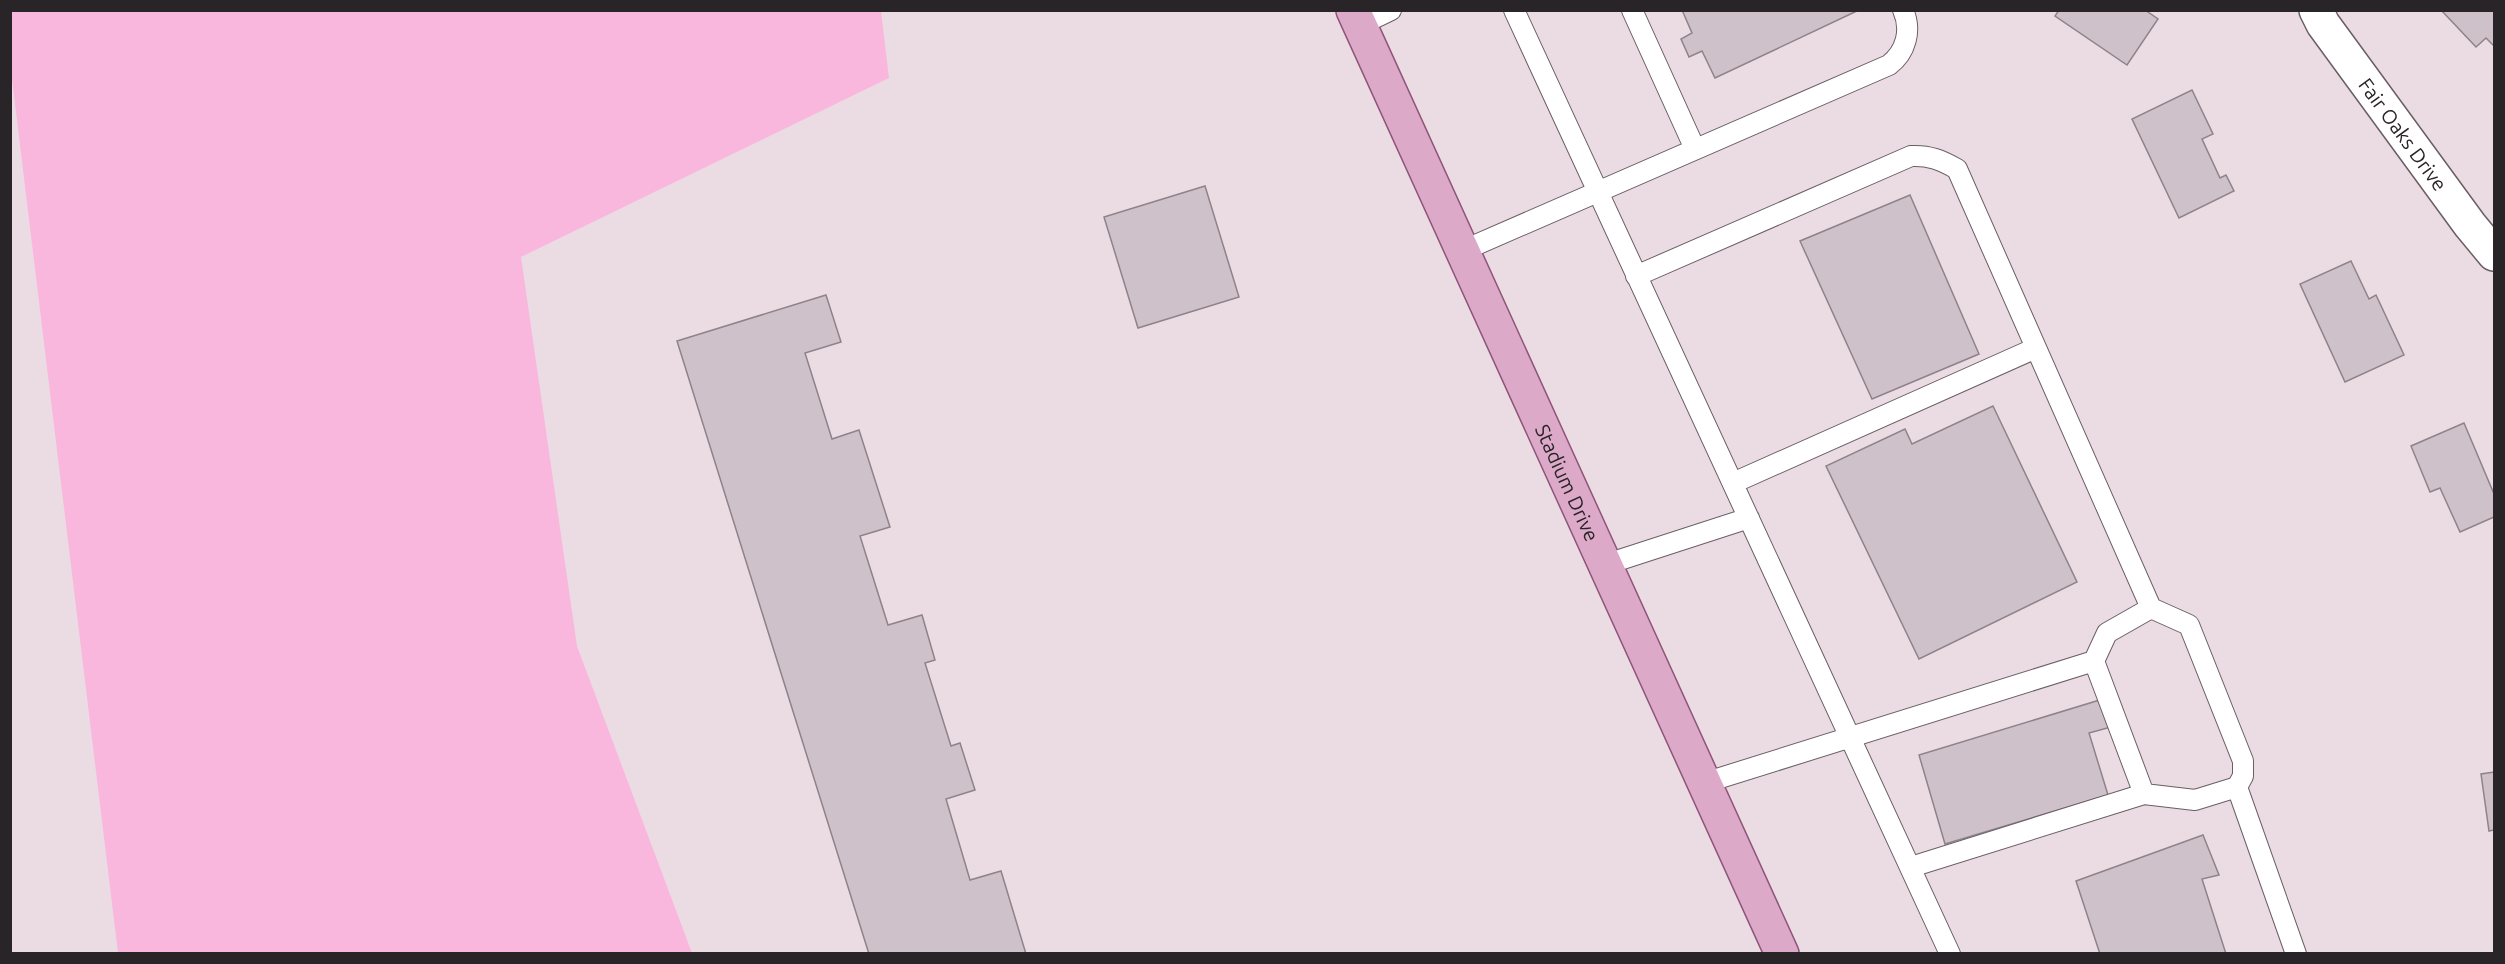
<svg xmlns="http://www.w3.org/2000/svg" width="2505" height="964" font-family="Ubuntu,sans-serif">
<rect width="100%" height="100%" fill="#ebdce4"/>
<path fill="#fab7de" d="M10,11H881L889,78L521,257L577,646L692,953H118L11,71Z"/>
<path fill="#cfc1c9" stroke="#8f8289" stroke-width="1.5" d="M1682,10H1859L1715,78L1702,51L1689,57L1681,39L1692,33Z
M2059,10H2145L2158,19L2127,65L2055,16Z
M2441,10H2494V46L2486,38L2476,47Z
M2192,90L2213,134L2202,139L2220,178L2226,175L2234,191L2179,218L2132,119Z
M1205,186L1239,297L1138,328L1104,217Z
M1910,195L1979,354L1872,399L1800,241Z
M2351,261L2369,299L2376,295L2404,355L2345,382L2300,284Z
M826,295L841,342L805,353L832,439L859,430L890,527L860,536L888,625L922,615L935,660L925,663L951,746L960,743L975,790L946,799L970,880L1001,871L1026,954H869L677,341Z
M1993,406L2077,582L1919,659L1826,466L1905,429L1912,444Z
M2464,423L2494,494V517L2460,532L2440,488L2430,492L2411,446Z
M2103,699L2111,727L2089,733L2108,795L1945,844L1919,755Z
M2494,772V830L2489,831L2481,774Z
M2203,835L2219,875L2202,879L2226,954H2100L2076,881Z"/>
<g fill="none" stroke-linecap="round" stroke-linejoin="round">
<defs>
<path id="lane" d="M1514,10L1950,954
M1632,10L1695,149
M1360,25L1391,10
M1462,251L1889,65C1906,52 1912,30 1903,10
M1636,276L1911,156C1929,155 1941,160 1957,169L2151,608L2189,625L2243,761V776L2237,787L2296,954
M1733,483L2036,348
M1604,565L1749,518
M2094,661L2144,794L2195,800L2237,787
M1704,783L2094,661L2107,633L2151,608
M1911,867L2144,794"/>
<g id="street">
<path id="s1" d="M2316,10L2323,24L2470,225L2494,254"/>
</g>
<g id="primary">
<path id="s2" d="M1353,10L1782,954"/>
</g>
</defs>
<use href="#lane" stroke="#6a5e65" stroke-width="22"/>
<use href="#street" stroke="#6a5e65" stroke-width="36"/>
<use href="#primary" stroke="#8e5579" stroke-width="36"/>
<use href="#lane" stroke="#fff" stroke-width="20"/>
<use href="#street" stroke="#fff" stroke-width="33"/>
<use href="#primary" stroke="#dca9c9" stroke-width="33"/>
</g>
<g text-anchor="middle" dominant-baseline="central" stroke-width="6" stroke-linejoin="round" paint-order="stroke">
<g font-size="20" fill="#292427" stroke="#ebdce4">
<text stroke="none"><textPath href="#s1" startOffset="152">Fair Oaks Drive</textPath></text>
<text stroke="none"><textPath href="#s2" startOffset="519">Stadium Drive</textPath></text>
</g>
</g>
<rect width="2505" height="964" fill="none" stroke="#292427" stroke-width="24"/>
</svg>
